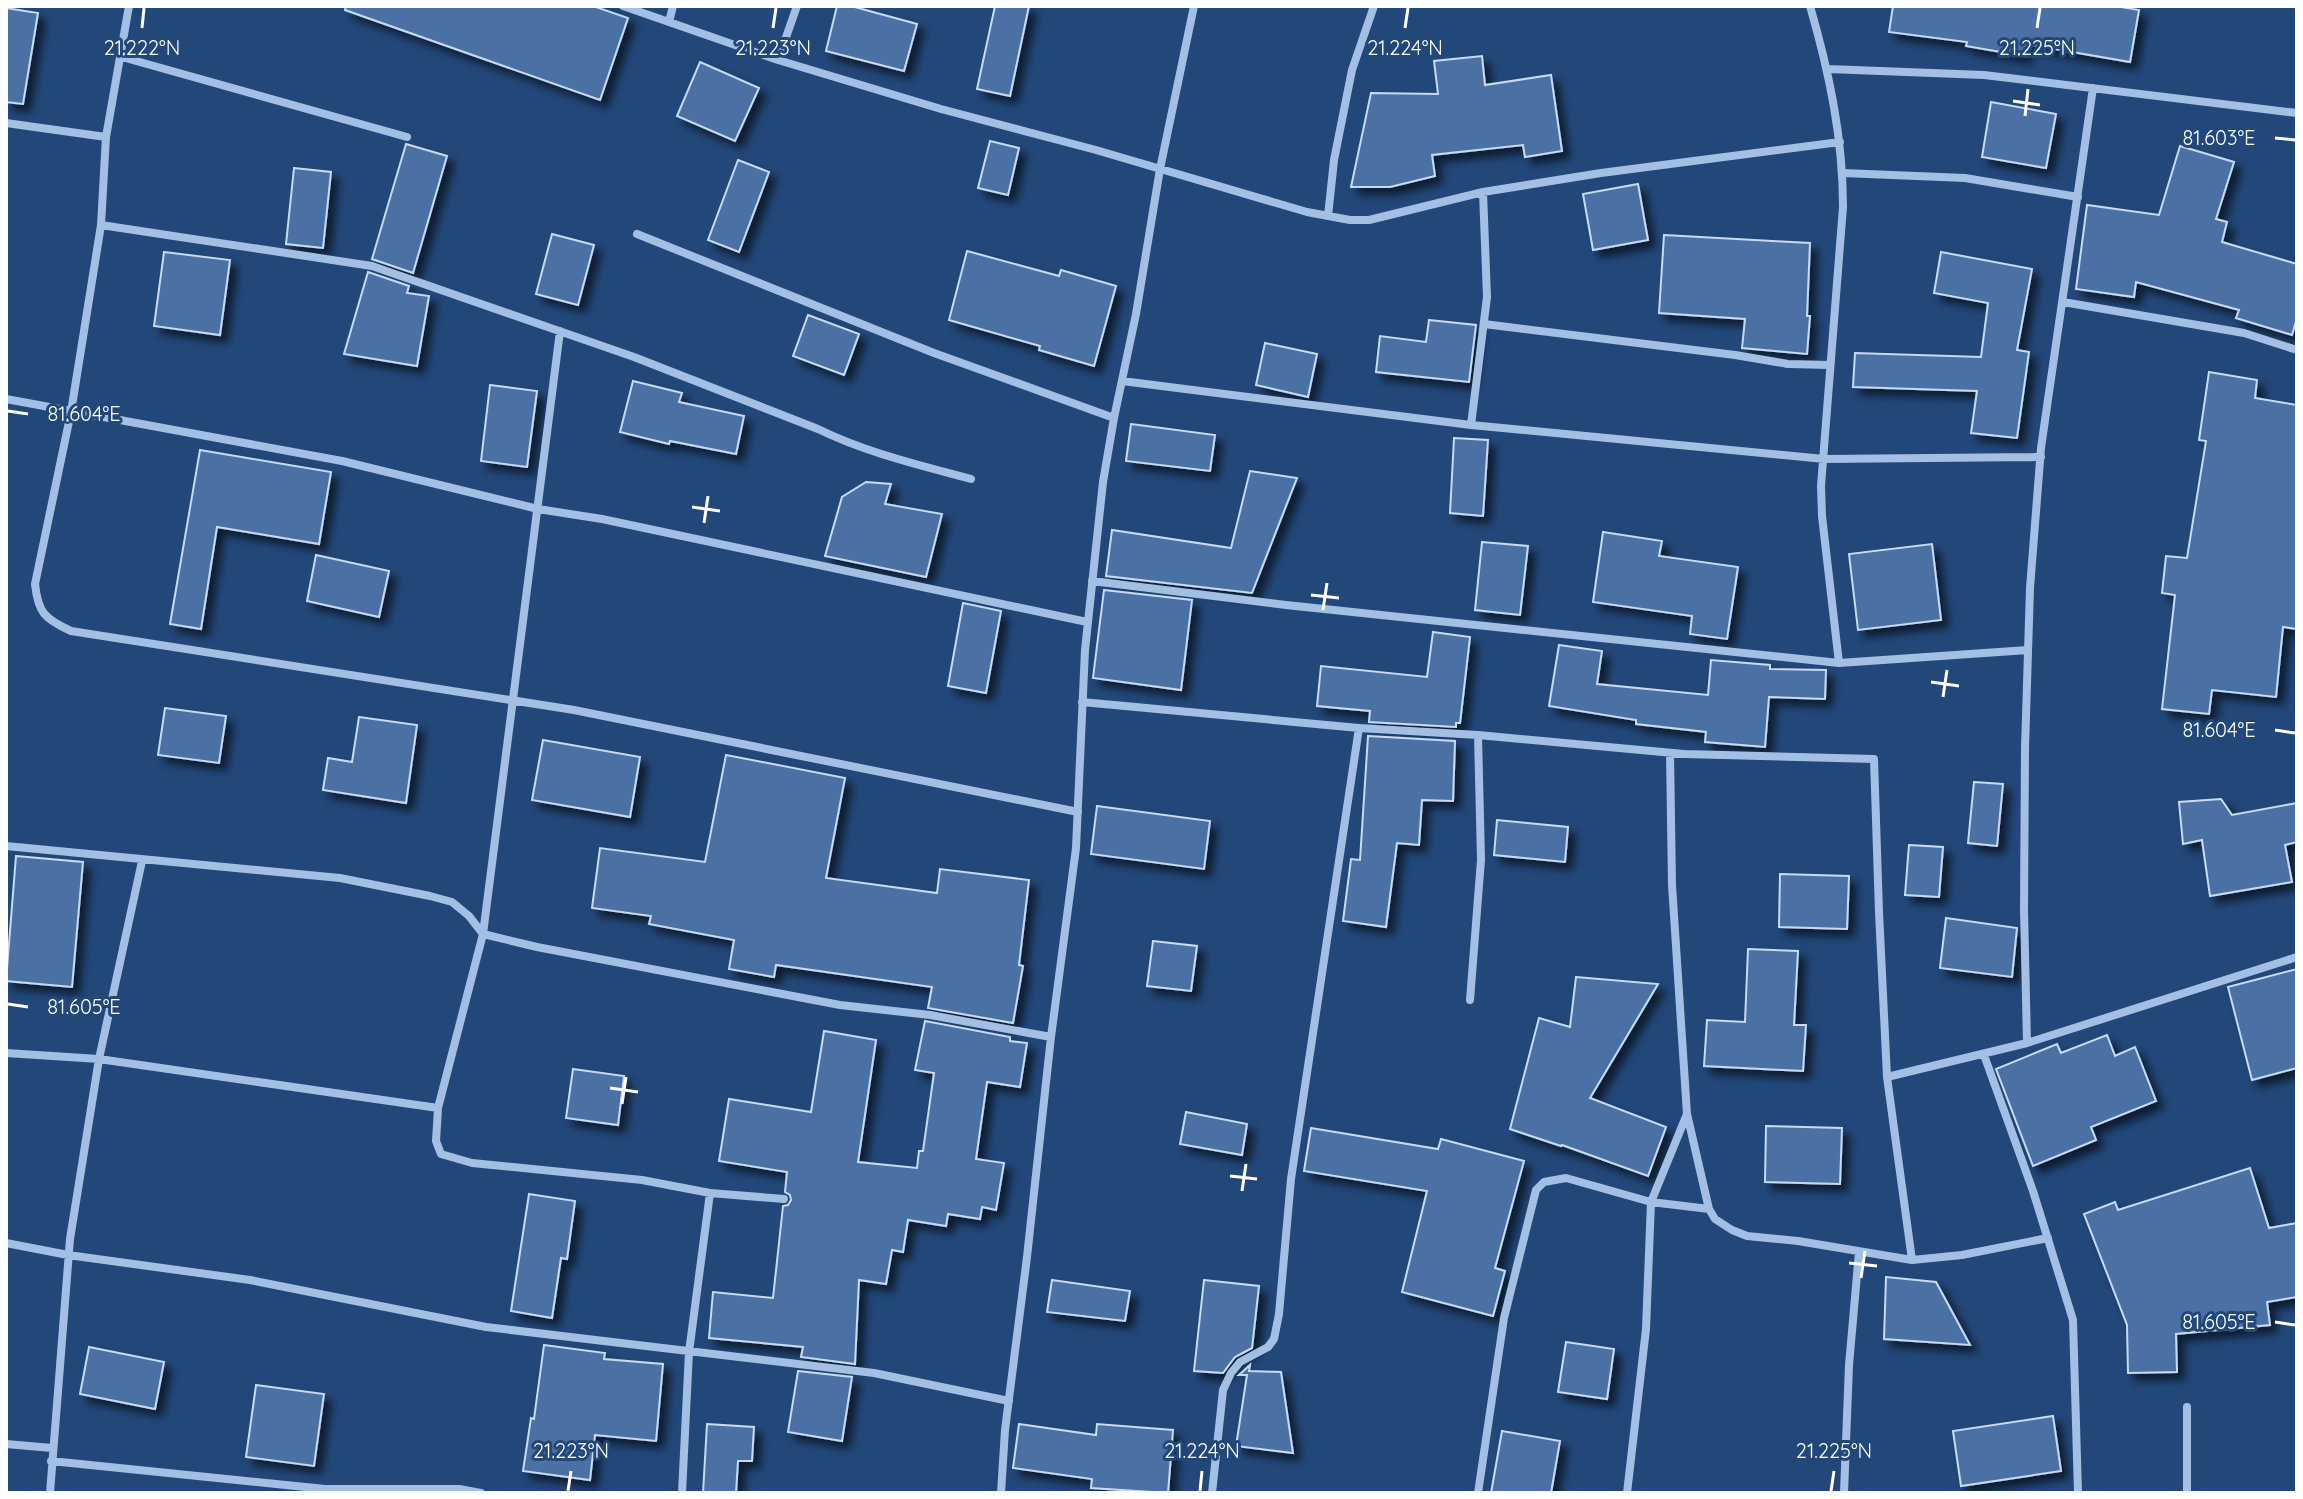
<svg xmlns="http://www.w3.org/2000/svg" width="2303" height="1499" font-family="Quicksand,sans-serif">
<defs>
<filter id="shadow"><feDropShadow dx="7" dy="7" stdDeviation="4" flood-color="#0009"/></filter>
</defs>
<rect width="100%" height="100%" fill="#224779"/>
<path fill="#4b70a3" stroke="#c6daf4" stroke-width="2" filter="url(#shadow)" d="M346,6H593L628,18L600,100L345,10Z
M837,6H851L917,24L904,71L826,51Z
M995,6H1029L1010,96L977,89Z
M1893,6H2115L2139,10L2130,62L2026,44L2024,56L1966,46L1967,42L1889,32Z
M6,8L38,13L23,104L6,102Z
M1482,56L1485,85L1551,75L1562,151L1525,157L1523,145L1432,155L1435,176L1390,187H1351L1371,93L1438,94L1434,61Z
M700,62L759,88L735,141L677,116Z
M1991,102L2056,114L2046,168L1982,157Z
M990,141L1019,148L1008,195L978,188Z
M406,144L447,156L413,273L372,259Z
M2180,146L2234,162L2216,219L2227,222L2222,242L2297,264V318L2292,335L2236,318L2239,310L2136,282L2134,297L2076,289L2087,205L2159,215Z
M738,160L769,172L739,252L708,240Z
M294,168L331,172L323,248L286,244Z
M1638,184L1648,240L1593,250L1583,194Z
M552,234L594,245L578,305L536,294Z
M1664,235L1810,243L1807,316H1810L1807,354L1742,348L1745,319L1659,313Z
M967,251L1059,276L1061,270L1116,286L1094,366L1039,350L1040,346L949,320Z
M164,252L230,260L220,335L154,326Z
M1941,252L2032,269L2017,350L2029,352L2017,438L1971,433L1977,391L1853,387L1855,353L1981,357L1988,303L1934,293Z
M368,272L409,286L407,293L429,296L417,366L344,354Z
M808,315L859,334L844,375L793,356Z
M1429,320L1476,325L1469,382L1376,372L1380,336L1426,342Z
M1265,343L1317,354L1308,397L1256,385Z
M2209,372L2257,380L2255,398L2297,405V629L2283,627L2276,697L2212,690L2209,714L2162,709L2175,595L2162,593L2166,556L2187,558L2206,441L2199,440Z
M633,381L682,393L679,402L744,416L736,454L670,441L669,444L620,432Z
M490,385L537,391L527,467L481,461Z
M1131,424L1215,435L1210,471L1126,461Z
M1454,438L1488,440L1483,516L1450,513Z
M200,450L331,472L319,544L217,527L201,629L170,624Z
M1250,471L1297,478L1252,593L1106,576L1112,530L1231,548Z
M866,482L891,484L885,504L942,514L926,577L825,556L842,497Z
M1603,532L1662,541L1659,556L1738,567L1727,639L1690,634L1692,616L1593,602Z
M1482,542L1528,546L1520,615L1475,610Z
M1932,544L1941,620L1858,630L1849,554Z
M316,555L389,571L379,617L307,601Z
M1104,590L1192,600L1181,690L1093,678Z
M963,603L1001,611L986,693L948,686Z
M1433,632L1470,637L1460,723H1456V727L1369,722L1370,711L1317,706L1321,666L1427,677Z
M1559,645L1602,651L1597,684L1708,695L1711,660L1770,665V669L1826,670L1825,699L1769,697L1765,747L1705,742L1706,732L1636,724V720L1549,706Z
M165,708L226,716L219,763L158,755Z
M359,717L417,725L406,803L323,790L328,758L352,762Z
M1368,736L1455,741L1453,801L1422,800L1419,845L1397,843L1386,927L1343,921L1351,859L1360,860Z
M543,740L640,757L630,817L532,800Z
M726,755L845,778L826,878L937,893L940,869L1029,880L1019,965L1023,966L1013,1023L928,1008L932,987L776,965L774,977L729,969L734,940L649,924L651,916L592,908L600,848L705,862Z
M1974,782L2003,784L1997,846L1968,843Z
M2221,799L2232,815L2297,803V842L2285,845L2292,882L2210,896L2202,840L2183,844L2179,802Z
M1097,806L1210,821L1204,869L1091,854Z
M1497,820L1568,827L1565,862L1494,855Z
M1909,845L1943,847L1939,897L1905,895Z
M16,856L83,862L72,987L6,981Z
M1780,874L1849,876L1847,929L1779,927Z
M1946,918L2017,928L2012,977L1940,968Z
M1153,941L1197,946L1191,991L1147,986Z
M1748,949L1798,951L1794,1025H1806L1803,1071L1704,1066L1707,1020L1745,1022Z
M2297,969V1068L2252,1080L2228,987Z
M1576,977L1658,984L1590,1098L1666,1127L1648,1176L1562,1145L1561,1146L1510,1129L1539,1018L1570,1027Z
M925,1021L1010,1037V1041L1027,1043L1020,1087L987,1082L976,1159L1004,1163L996,1210L982,1207L980,1219L948,1214L946,1226L908,1220L903,1252L892,1250L886,1284L859,1280L855,1364L801,1357L803,1347L709,1338L713,1292L773,1298L783,1206L788,1205L791,1200L790,1195L785,1192L787,1172L719,1161L729,1099L811,1112L824,1031L876,1040L858,1162L917,1168L919,1151H923L934,1073L915,1070Z
M2107,1035L2115,1056L2135,1047L2156,1101L2091,1127L2096,1140L2033,1166L1996,1069L2057,1044L2061,1053Z
M573,1069L624,1076L618,1125L566,1118Z
M1186,1112L1247,1124L1242,1155L1180,1144Z
M1766,1126L1842,1128L1840,1184L1765,1182Z
M1311,1128L1438,1149L1441,1139L1524,1161L1495,1268L1505,1271L1493,1316L1402,1292L1427,1191L1304,1171Z
M2250,1168L2269,1228L2297,1223V1297L2267,1302L2270,1325L2176,1334L2177,1372L2128,1373L2127,1325L2084,1214L2115,1202L2118,1210Z
M529,1194L575,1201L567,1259L561,1258L552,1318L511,1311Z
M1886,1277L1936,1282L1970,1345L1884,1339Z
M1052,1280L1130,1291L1125,1321L1047,1312Z
M1204,1280L1259,1286L1252,1348L1235,1357L1223,1373L1194,1371Z
M1566,1342L1614,1349L1607,1399L1558,1392Z
M544,1345L605,1353L604,1359L663,1364L656,1441L595,1435L590,1480L523,1471L531,1418L534,1419Z
M89,1347L164,1362L155,1409L80,1394Z
M1250,1365L1249,1371L1281,1372L1293,1453L1236,1446L1247,1375H1239Z
M798,1371L852,1377L842,1441L788,1432Z
M256,1385L324,1394L314,1466L246,1457Z
M2053,1416L2061,1471L1961,1486L1953,1431Z
M707,1424L754,1427L752,1461H738L736,1493H703Z
M1019,1424L1096,1435L1097,1424L1173,1430L1168,1493L1091,1488L1092,1479L1013,1468Z
M1502,1431L1560,1441L1551,1493H1491Z"/>
<g fill="none" stroke-linecap="round" stroke-linejoin="round">
<path stroke="#a3c0e4" stroke-width="8" d="M129,6L106,137L101,225L71,412L35,584C38,613 45,619 71,631L574,710L1078,812
M623,6L778,60L941,109L1096,150L1307,212L1350,220H1369L1483,192L1601,173L1840,142
M1810,6C1829,72 1843,137 1843,207L1821,486L1822,516L1839,663
M669,22L673,6
M122,57L407,137
M778,60L797,6
M1828,69L1984,75L2297,113
M6,123L106,137
M1843,173L1965,178L2078,197
M1328,216L1334,160L1352,70L1374,6
M101,225L372,266L634,357L818,429C867,453 919,465 971,479
M637,234L934,353L1114,418
M2063,302L2244,333L2297,350
M1484,324L1735,355L1788,364L1830,365
M560,331L483,934L438,1108L436,1141L441,1154L472,1163L642,1180L710,1193L784,1199
M1122,381L1471,425L1824,459L2041,457
M6,399L342,461L538,509L602,519L1087,622
M1471,425L1487,297L1483,192
M1092,581L1286,605L1839,663L2028,650
M1082,702L1359,728L1478,735L1684,754L1874,759L1879,912L1887,1077L1912,1260
M1670,753L1672,885L1687,1114L1709,1209
M6,846L340,878L430,896L452,902L469,916L483,934L537,947L840,1005L930,1015L1051,1037
M1470,1000L1481,860L1478,735
M2027,1043L2024,909L2025,748L2030,588L2041,448L2093,88
M6,1053L99,1059L438,1108
M1984,1055L2033,1191L2073,1320L2078,1493
M1887,1077L2027,1043L2297,957
M6,1243L68,1255L250,1280L486,1327L874,1373L1009,1401
M2187,1407V1493
M6,1444L52,1448
M51,1461L325,1489H459L481,1493
M50,1493L70,1239L99,1059L142,861
M682,1493L689,1352L710,1193
M1001,1493L1005,1430L1027,1257L1051,1037L1076,848L1085,650L1103,482L1114,418L1136,314L1160,169L1194,6
M1212,1493L1223,1390L1231,1373L1240,1362L1268,1347L1274,1339L1279,1314L1291,1179L1359,728
M1478,1493L1504,1318L1536,1190L1544,1182L1566,1178L1651,1202L1709,1209L1715,1219L1732,1230L1747,1236L1798,1241L1912,1260L1962,1255L2048,1238
M1627,1493L1646,1329L1651,1202L1687,1114
M1844,1493L1849,1365L1859,1252"/>
</g>
<path fill="none" stroke="#fff" stroke-width="3" d="M142,28L144,8M773,28L776,8M1405,28L1408,8M2037,28L2040,8M2013,101L2040,105M2025,116L2028,89M2275,138L2295,140M8,411L28,414M692,507L720,511M704,523L708,496M1311,595L1339,598M1323,610L1327,583M1931,682L1959,686M1943,697L1947,670M2275,730L2295,733M8,1004L28,1007M610,1088L638,1092M622,1104L626,1077M1230,1176L1257,1179M1242,1191L1246,1164M1849,1263L1877,1266M1861,1278L1865,1251M2275,1322L2295,1325M568,1491L571,1471M1200,1491L1202,1471M1831,1491L1834,1471"/>
<g font-size="20" text-anchor="middle" fill="#fff" stroke="#224779" stroke-width="6" stroke-linejoin="round" paint-order="stroke">
<text x="142" y="55">21.222°N</text>
<text x="773" y="55">21.223°N</text>
<text x="1405" y="55">21.224°N</text>
<text x="2037" y="55">21.225°N</text>
<text x="2219" y="145">81.603°E</text>
<text x="84" y="421">81.604°E</text>
<text x="2219" y="737">81.604°E</text>
<text x="84" y="1014">81.605°E</text>
<text x="2219" y="1329">81.605°E</text>
<text x="571" y="1458">21.223°N</text>
<text x="1202" y="1458">21.224°N</text>
<text x="1834" y="1458">21.225°N</text>
</g>
<rect width="2303" height="1499" fill="none" stroke="#ffffff" stroke-width="16"/>
</svg>
